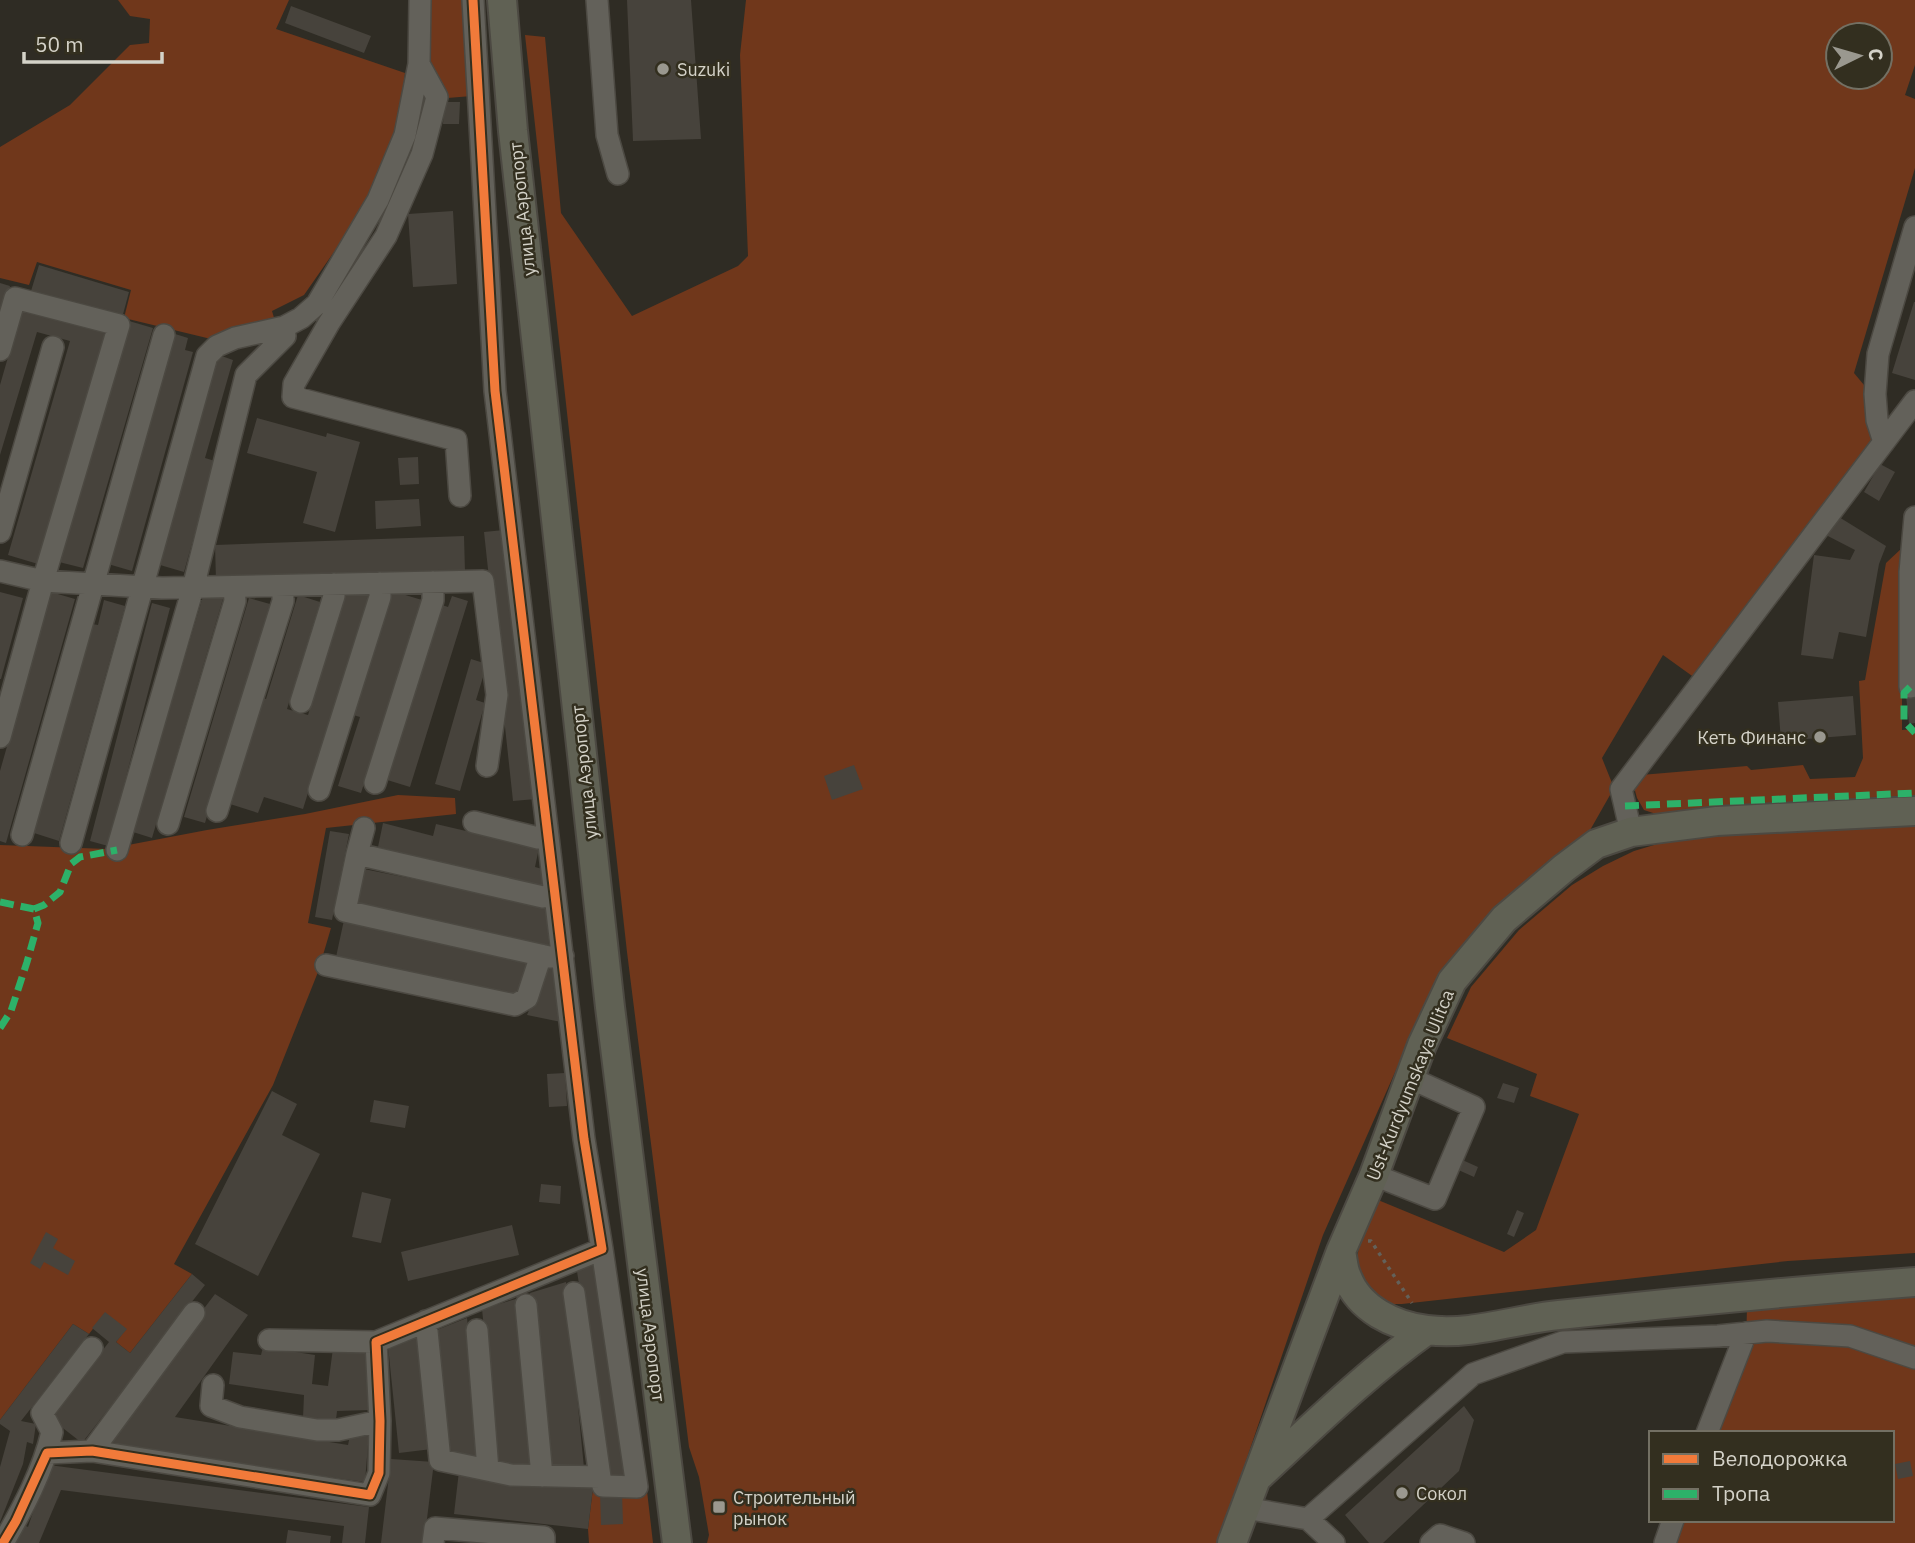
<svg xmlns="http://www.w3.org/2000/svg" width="1915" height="1543" font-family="'IBM Plex Sans',sans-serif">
<rect width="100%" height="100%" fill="#2f2c24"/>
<path fill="#70371b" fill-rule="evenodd" d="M118,0H289L276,29L405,73L397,135L373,196L304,295L272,311L275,321L211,339L124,318L131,290L37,262L29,285L0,278V147L70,105L130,45L149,43L150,19L130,16Z
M431,0H467L472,96L423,100L430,31Z
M746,0H1915V65L1905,95L1915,99V168L1854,373L1869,391L1872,448L1695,678L1663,655L1602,758L1614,788L1589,832L1557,854L1497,907L1442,970L1396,1070L1323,1235L1218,1543H707L709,1535L699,1477L689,1447L627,952L525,35L545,37L561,213L632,316L738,266L748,256L740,55ZM1838,35H1880V77H1838Z
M1902,548V730L1915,729V799L1656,814L1644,810L1637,798L1634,787L1641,775L1747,766L1751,770L1803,765L1810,779L1855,777L1863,758L1859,681L1865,680L1886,563Z
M398,795L455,798L456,814L326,828L308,923L331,928L318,972L273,1085L174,1264L192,1274L130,1353L116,1342L126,1329L105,1313L89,1334L73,1324L0,1420V845L107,849L207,830L305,814Z
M1915,821V1253L1788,1261L1402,1304H1386L1358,1279L1357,1260L1360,1238L1378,1200L1504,1252L1536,1230L1579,1114L1530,1096L1537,1074L1447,1038L1471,987L1519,930L1572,885L1603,866L1634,851L1674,839L1724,833Z
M1915,1296V1543H1674L1682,1520H1892V1433H1713L1746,1347L1747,1306Z
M593,1488L647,1491L653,1543H589L588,1529Z"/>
<path fill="#47433c" d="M627,0H691L701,139L633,141Z
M291,6L371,36L364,53L285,23Z
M444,102H460L459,124H443Z
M453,211L457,284L413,287L408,214Z
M39,265L129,292L122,318L31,291Z
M0,283L10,286L1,318L0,317Z
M1914,302H1915V380L1892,373Z
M23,305L106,330L38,564L8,555L70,341L37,332L0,455V385Z
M129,321L153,328L83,568L59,562Z
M172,333L188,338L185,350L193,352L132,571L108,564Z
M216,354L233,360L205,458L215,461L184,572L160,565L188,463L185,462Z
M257,418L326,437L327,433L360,442L335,532L303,523L317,472L247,453Z
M418,457L419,484L400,485L398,458Z
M1880,464L1895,472L1879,501L1864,492Z
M419,499L421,526L376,529L375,501Z
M1834,514L1886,546L1879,564L1866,637L1839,632L1833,659L1801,655L1814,555L1850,560L1855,550L1824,534Z
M504,530L536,799L513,801L484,532Z
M464,536L465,572L216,581L215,545Z
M347,589L369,596L303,809L264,797L258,813L230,804L263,698L266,699L298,595L320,602L287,709L308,715Z
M392,591L422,600L361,793L338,786L360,717L353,715Z
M0,592L23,598L1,679H0Z
M51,592L75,599L6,843L0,841V771Z
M204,593L223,599L152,838L133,832Z
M452,596L468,601L410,787L384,779L389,763L392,764L442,605L448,607Z
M249,598L270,604L205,823L184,817Z
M104,600L125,606L59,841L34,833L92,624L98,625Z
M152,603L170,608L108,846L90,841Z
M471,659L487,664L476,700L485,703L460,791L435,784Z
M1915,693V723L1909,724L1906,695Z
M1853,696L1856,735L1781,741L1778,702Z
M854,765L863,789L832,800L824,776Z
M383,823L433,836L436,824L539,848L535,867L546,870L542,886L378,847Z
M330,831L349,834L332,920L315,917Z
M364,869L547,906L549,946L358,905Z
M344,920L531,962L522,995L336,957Z
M547,967H554L561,1022L527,1015Z
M565,1073L567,1106L549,1107L547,1074Z
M1503,1083L1519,1088L1514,1103L1497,1098Z
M272,1091L297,1104L282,1135L320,1154L258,1276L195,1244Z
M374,1100L409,1106L405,1128L370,1122Z
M1458,1158L1478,1167L1474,1177L1454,1168Z
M541,1184L561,1186L560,1204L539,1202Z
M362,1192L391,1199L381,1243L352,1237Z
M1517,1210L1524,1213L1514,1237L1507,1234Z
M512,1225L519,1255L408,1281L401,1252Z
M46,1232L58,1239L53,1248L75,1261L68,1275L44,1262L40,1269L30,1263Z
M594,1263L629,1480L610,1483L576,1265Z
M192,1274L205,1285L82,1443L50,1418L109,1342L92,1328L105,1312L127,1329L116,1342L130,1353Z
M566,1282L584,1468L548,1472L530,1293Z
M215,1294L248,1315L175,1417L348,1445L351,1431L369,1432L365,1482L111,1446L114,1427Z
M516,1299L533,1468L498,1467L482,1309Z
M467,1318L482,1459L446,1457L434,1331Z
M73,1324L89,1334L21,1421L36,1424L33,1444L27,1442L23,1464L0,1522V1467L10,1431L0,1424V1420Z
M420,1334L432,1449L399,1453L388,1346Z
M263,1347L315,1355L312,1384L328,1386L333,1348H367L370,1410L337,1411L336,1420L303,1418L304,1395L229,1384L233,1352L261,1355Z
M1464,1406L1474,1420L1459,1471L1383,1543H1369L1345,1515Z
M391,1459L434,1462L424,1543H381Z
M1910,1461L1913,1476L1898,1479L1895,1464Z
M49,1465L369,1507L365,1543H342L344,1526L61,1490L39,1543H14L24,1525L28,1527Z
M459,1471L593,1488L588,1529L454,1514Z
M622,1492L623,1524L601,1525L600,1493Z
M288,1530L331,1536L330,1543H286Z"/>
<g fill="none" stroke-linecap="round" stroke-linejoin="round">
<defs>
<path id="minor" d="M597,0L607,135L618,174
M419,64L437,97L422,154L386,236L329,323L294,384L293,397L456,440L460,496
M0,350L15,298L119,325L43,581L0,737
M1884,442L1877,420L1875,394L1878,354L1915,227
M1915,517L1910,572L1915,579
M0,532L53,347
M0,571L43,581L162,588L483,581L497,695L487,766
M1910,572V687L1915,686
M301,702L334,596V584
M375,783L433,600V582
M319,790L380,597V583
M217,811L283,601V586
M474,822L538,838L548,836
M168,824L235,601L234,587
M1631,832L1621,789L1915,401
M22,835L164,335
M71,843L207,356L217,346L235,338L284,327L301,318L317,304L378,200L405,135L419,64L420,0
M117,850L193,588L246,375L285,336L284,327
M357,854L364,828
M555,895L543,897L357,854L345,911L549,957L563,956
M326,965L515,1005L527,998L541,955
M1374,1175L1435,1199L1474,1107L1410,1078
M574,1293L600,1477
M526,1305L542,1476
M426,1321L440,1460L511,1475L600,1477L603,1486L637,1487L602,1249L584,1139L495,391L473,0
M477,1330L488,1470
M269,1340L376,1342L602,1249
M213,1385L211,1406L240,1417L317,1430H338L380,1421
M1707,1433L1746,1333
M92,1451L194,1313
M47,1453L92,1451L370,1495L379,1473L380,1421L376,1342
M1245,1508L1308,1519L1334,1543
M1308,1519L1473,1374L1563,1342L1718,1336L1767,1331L1850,1336L1915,1358
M3,1543C23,1508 43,1471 52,1432L42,1413L92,1348
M433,1543L435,1528L544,1537V1543
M1431,1543L1440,1535L1464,1543
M1665,1543L1673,1520"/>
<path id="major" d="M502,0L513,131L610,1007L677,1543
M1341,1251C1343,1260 1343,1269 1347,1277C1359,1309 1394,1326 1427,1330C1471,1336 1516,1319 1559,1315C1678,1302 1796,1291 1915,1282
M1260,1475C1314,1425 1367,1373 1427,1330
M1232,1543L1341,1251L1374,1175L1422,1045L1452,981L1504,919L1564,868L1596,844L1631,832L1717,821L1915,811"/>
</defs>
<use href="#minor" stroke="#4c4942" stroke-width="24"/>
<use href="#major" stroke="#4c4942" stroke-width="32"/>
<path stroke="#63615a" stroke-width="3.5" stroke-dasharray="3.5 5" stroke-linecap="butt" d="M1368,1241H1371L1412,1303"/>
<use href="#minor" stroke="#63615a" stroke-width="21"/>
<use href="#major" stroke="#606154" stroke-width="28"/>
<path stroke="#2db169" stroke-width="7" stroke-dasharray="14 7" stroke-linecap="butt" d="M1910,687L1904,693V721L1915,733
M1625,806L1915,793
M0,902L34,909
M0,1028L11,1011L27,962L38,923L34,909L44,905L60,892L71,864L80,857L117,850"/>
<defs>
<path id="cycleway" d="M3,1543L16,1521L47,1453L92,1451L370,1495L379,1473L380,1421L376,1342L602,1249L584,1139L495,391L473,0"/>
</defs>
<use href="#cycleway" stroke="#332f1f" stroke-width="13"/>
<use href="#cycleway" stroke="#f17a3a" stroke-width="9"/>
</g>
<g fill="#9a988f" stroke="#332f1f" stroke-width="2.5">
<circle cx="663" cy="69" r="7"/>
<circle cx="1820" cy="737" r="7"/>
<circle cx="1402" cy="1493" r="7"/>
<rect x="712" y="1500" width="14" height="14" rx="3.5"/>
</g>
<g text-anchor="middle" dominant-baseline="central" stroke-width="5" stroke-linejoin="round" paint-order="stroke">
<g font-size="18" fill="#d4d2c8" stroke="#332f1f" text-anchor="start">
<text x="677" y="69">Suzuki</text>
<text x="1806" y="737" text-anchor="end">Кеть Финанс</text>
<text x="1416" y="1493">Сокол</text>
<text x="733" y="1497">Строительный<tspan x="733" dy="21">рынок</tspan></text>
</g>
<g font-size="18" fill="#d4d2c8" stroke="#332f1f">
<text transform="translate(522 209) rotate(-96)">улица Аэропорт</text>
<text transform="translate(584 772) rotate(-96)">улица Аэропорт</text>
<text transform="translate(1410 1085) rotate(-68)">Ust-Kurdyumskaya Ulitca</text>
<text transform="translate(651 1335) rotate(83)">улица Аэропорт</text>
</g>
</g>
<rect x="1649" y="1431" width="245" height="91" fill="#332f1f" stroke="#737063" stroke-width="2"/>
<rect x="1663" y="1454" width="35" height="10" fill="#f17a3a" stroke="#737063" stroke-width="2"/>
<text x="1712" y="1466" font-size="21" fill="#d4d2c8">Велодорожка</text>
<rect x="1663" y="1489" width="35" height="10" fill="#2db169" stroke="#737063" stroke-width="2"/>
<text x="1712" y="1501" font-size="21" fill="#d4d2c8">Тропа</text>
<g transform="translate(1859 56) rotate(85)"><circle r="33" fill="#332f1f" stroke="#737063" stroke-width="2"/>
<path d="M0-5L12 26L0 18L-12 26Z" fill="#9a988f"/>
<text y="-10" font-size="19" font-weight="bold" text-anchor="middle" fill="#d4d2c8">С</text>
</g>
<path d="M24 52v10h138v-10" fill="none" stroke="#d4d2c8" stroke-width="3.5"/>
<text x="35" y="52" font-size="21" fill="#d4d2c8" stroke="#332f1f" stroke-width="5" paint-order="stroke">50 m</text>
</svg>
